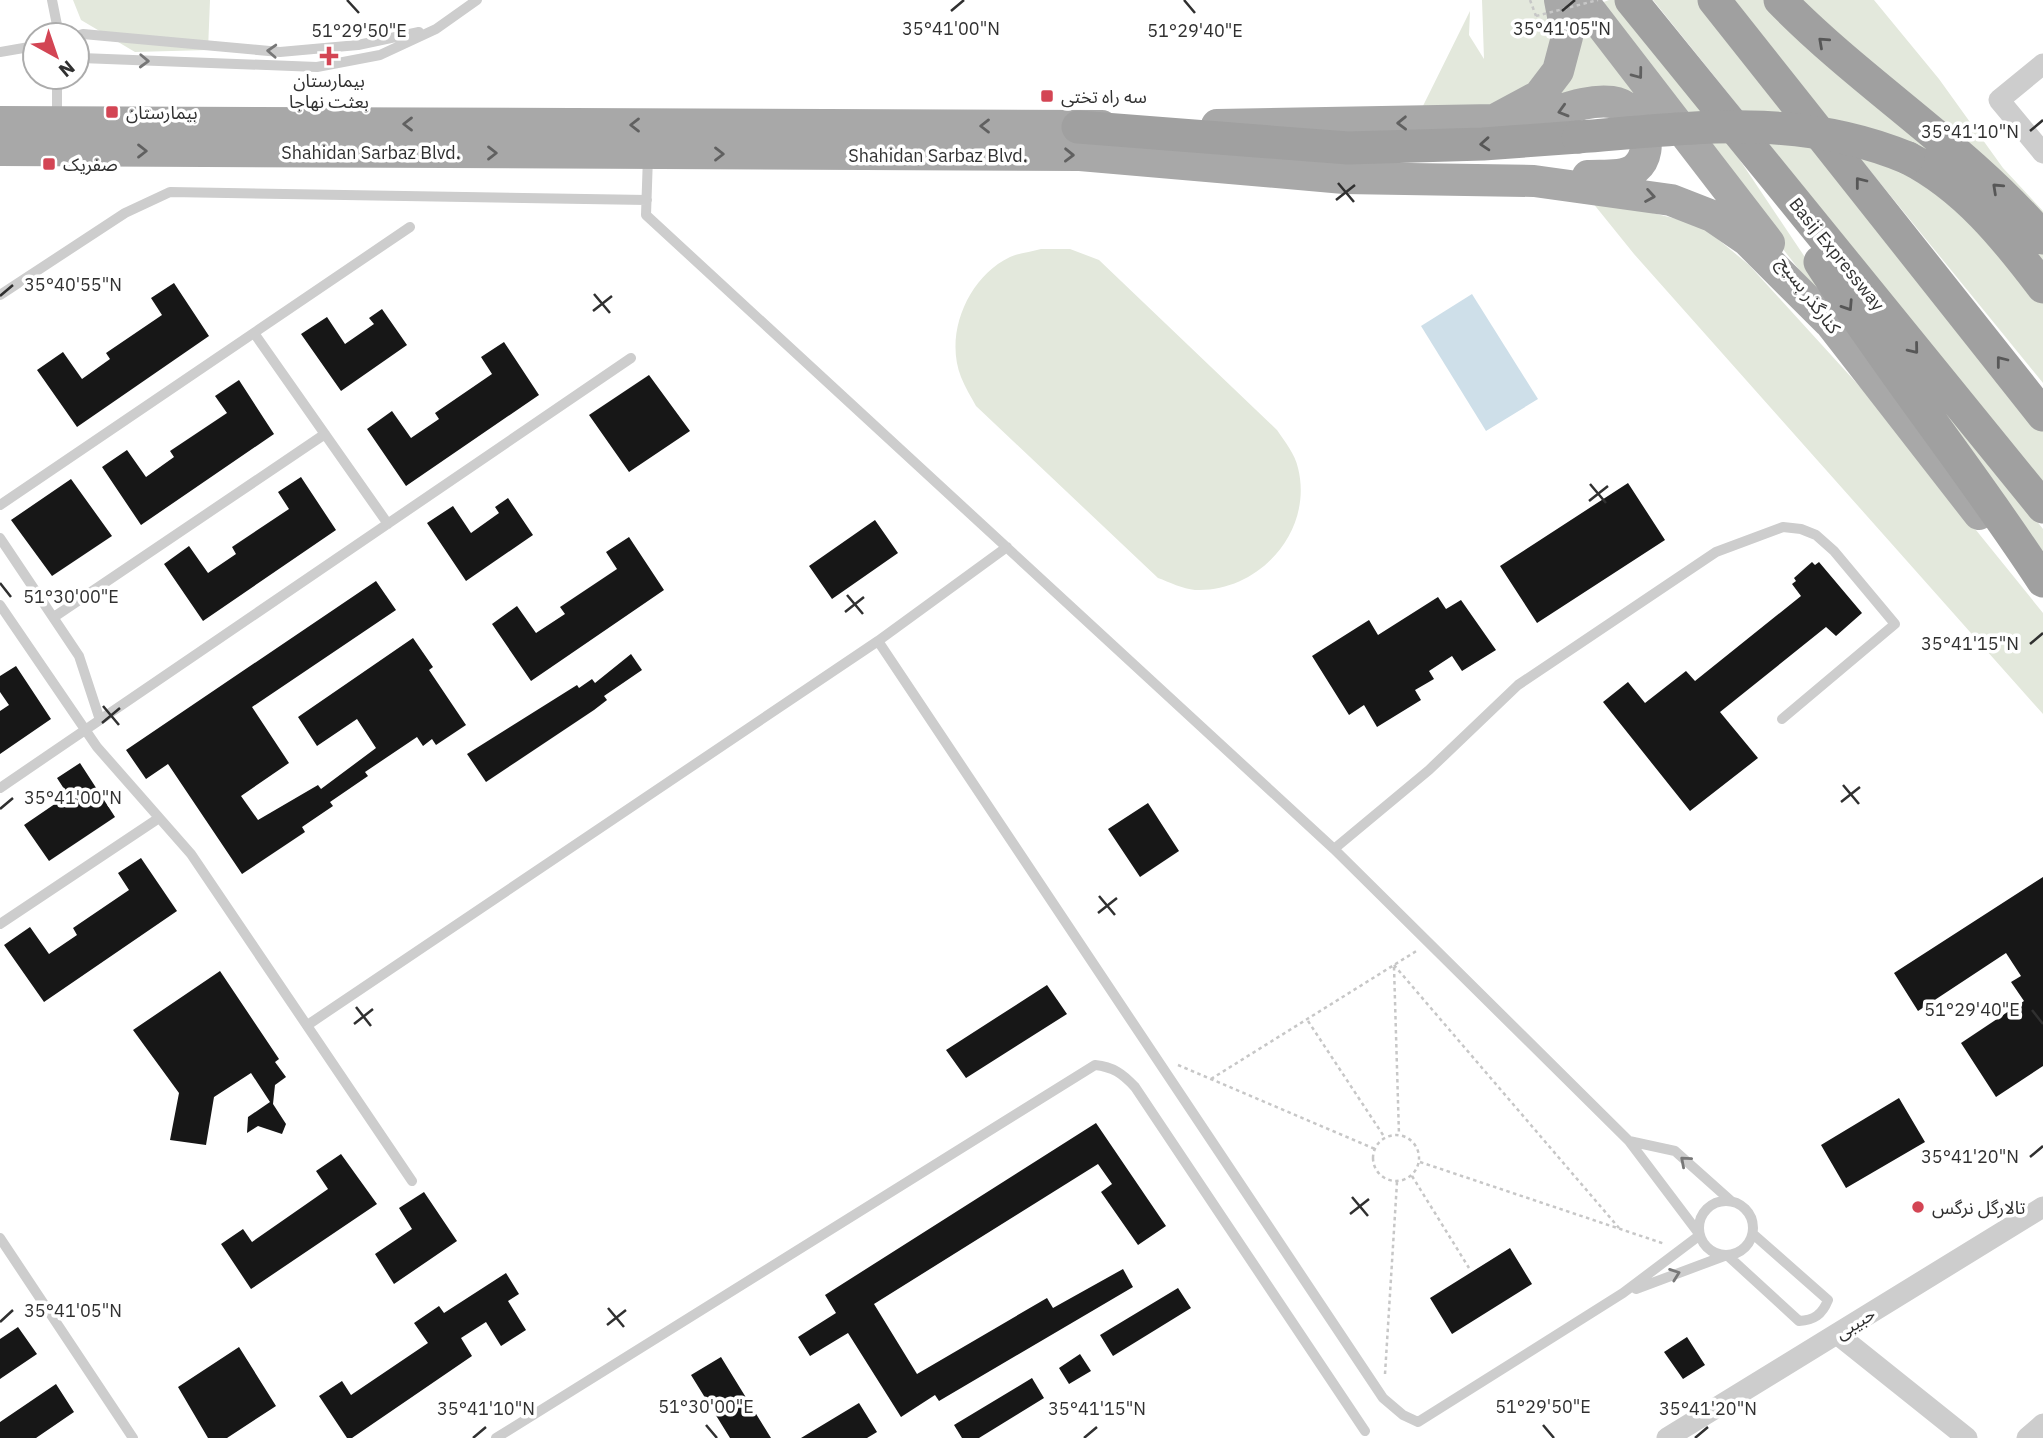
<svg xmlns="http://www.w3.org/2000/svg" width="2043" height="1438" font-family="'IBM Plex Sans','Noto Sans Arabic',sans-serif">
<rect width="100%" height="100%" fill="#fff"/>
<path fill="#e3e8dc" d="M73,0H210L208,50L135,52L81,20Z
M1482,0H1555L1559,47L1515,104L1418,116L1470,11L1469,35L1484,59Z
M1609,0H1617L1708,119L1683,121L1593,6Z
M1653,0H1699L2043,428V485Z
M1732,0H1768L2043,249V270L2037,261L1833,124Z
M1794,0H1874L1939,79L2003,168L2043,211V225Z
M1581,9L1664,121L1534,108Z
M1723,135L1896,393L1695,137Z
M1850,146L1943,188L2043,303V383Z
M1588,197L1701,225L1749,265L1862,389L2043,613V714L1634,254Z
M1041,249H1070L1099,260L1277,430C1285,442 1295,454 1298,468C1314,532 1258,593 1195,590C1183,589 1169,582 1158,578L976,406C971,397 965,387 961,377C944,334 968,277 1010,257C1019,253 1031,252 1041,249Z
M1859,295L2043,529V565Z"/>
<path fill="#cedfe9" d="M1472,294L1538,399L1486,431L1421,326Z"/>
<path fill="#171717" d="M174,283L209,336L77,427L37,370L63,352L82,379L110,359L106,353L162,315L151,298Z
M382,309L407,345L341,391L301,334L327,317L345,344L374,324L369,318Z
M504,342L539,395L406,486L367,429L392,411L411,438L439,419L435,413L492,374L481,357Z
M649,375L690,431L629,472L589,415Z
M239,380L274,434L141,525L102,467L127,450L146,477L174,457L170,451L227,413L215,396Z
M301,477L336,530L203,621L164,564L189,546L208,573L236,554L232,547L289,509L278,492Z
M71,479L112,536L52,576L11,520Z
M1628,483L1665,540L1537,623L1500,566Z
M508,498L533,535L466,581L427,523L453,506L471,533L499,513L495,507Z
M875,520L898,553L832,599L809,566Z
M629,537L664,590L531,681L492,624L517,606L536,633L565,614L560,607L617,569L606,552Z
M1812,562L1815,565L1819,562L1862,613L1836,636L1826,627L1720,712L1758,758L1690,811L1603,702L1628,682L1645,703L1686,671L1695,681L1801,596L1792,584L1796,581L1794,578Z
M376,581L396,610L252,707L289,763L241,796L258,820L318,785L321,789L376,748L357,719L317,746L298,717L413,638L433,667L429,670L466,725L436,745L432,739L423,746L417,737L365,772L368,776L330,802L333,806L302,827L305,832L242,874L168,764L146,779L126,750Z
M1438,597L1446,609L1461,600L1496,650L1462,671L1452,656L1429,671L1434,679L1415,690L1421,700L1377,727L1364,705L1349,715L1312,656L1369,620L1378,635Z
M631,654L642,670L604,696L607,700L594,710L486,782L467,754L577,685L579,688L592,679L595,683Z
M16,666L51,719L0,754V711L9,705L0,692V676Z
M80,763L115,817L49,861L24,825L68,795L57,778Z
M1148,803L1179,851L1140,877L1108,829Z
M141,858L177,911L44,1002L4,945L30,927L49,954L77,935L73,928L129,890L118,873Z
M2043,877V1066L1996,1097L1961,1043L2024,1001L2011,982L2021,976L2006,953L1918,1011L1894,973Z
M220,971L279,1059L275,1062L286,1077L275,1085L273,1104L286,1124L282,1134L258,1126L247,1133L248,1117L270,1102L251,1073L214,1097L206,1145L170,1140L179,1093L133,1030Z
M1047,985L1067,1014L966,1078L946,1050Z
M1899,1098L1925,1142L1846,1188L1821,1145Z
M1096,1123L1166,1226L1138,1245L1101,1192L1112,1184L1098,1164L874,1304L917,1374L1047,1298L1053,1308L1123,1269L1133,1287L939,1401L935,1395L901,1417L848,1333L810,1356L798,1337L836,1313L825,1295Z
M341,1154L377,1204L251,1289L221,1244L243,1229L252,1242L328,1189L316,1171Z
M424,1192L457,1241L394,1284L375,1254L412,1229L399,1208Z
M1510,1248L1532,1284L1452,1334L1430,1298Z
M506,1273L519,1294L508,1301L526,1330L501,1346L486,1322L461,1338L472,1356L352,1438H347L319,1396L342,1381L351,1395L428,1343L414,1323L439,1306L444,1313Z
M1178,1288L1191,1308L1113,1356L1100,1335Z
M18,1327L37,1354L0,1379V1339Z
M1687,1337L1705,1365L1683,1379L1664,1352Z
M239,1347L276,1406L227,1438H208L178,1387Z
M1080,1354L1091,1371L1069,1384L1059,1368Z
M721,1357L771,1438H730L691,1375Z
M1032,1378L1044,1398L979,1438H962L954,1425Z
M56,1384L74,1412L36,1438H0V1422Z
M859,1403L877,1432L867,1438H801Z"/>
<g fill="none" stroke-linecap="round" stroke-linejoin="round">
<path stroke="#c7c7c7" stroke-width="2.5" stroke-dasharray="3.5 3.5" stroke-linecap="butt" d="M1530,0L1536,16
M1394,965L1619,1228
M1394,967L1399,1135
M1308,1021L1385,1138
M1178,1065L1375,1149
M1211,1079L1418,950
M1373 1158a23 23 0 1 1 46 0a23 23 0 1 1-46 0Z
M1420,1162L1665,1244
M1412,1176L1469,1268
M1385,1374L1397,1182"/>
<path stroke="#cdcdcd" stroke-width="10" d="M52,0L59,35
M77,36L83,34L280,52L358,45L419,32
M0,52L35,46
M77,55L81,58L317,67L380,55L436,29L477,0
M57,77V119
M648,156L646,215L1334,849L1629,1141L1700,1235L1623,1293L1418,1422L1403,1415L1383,1398L878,641
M0,295L125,213L170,192L647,200
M254,333L388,524
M0,505L410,227
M0,538L79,656L100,720
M0,605L97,747L191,854L412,1181
M54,617L325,434
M0,788L631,358
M1334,849L1429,770L1518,685L1716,552L1783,527L1801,529L1816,535L1834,551L1895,624L1782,719
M0,924L159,818
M309,1024L878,641L1007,547
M1629,1141L1675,1151L1731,1201
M1699 1228a27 27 0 1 1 54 0a27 27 0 1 1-54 0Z
M0,1238L133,1438
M1636,1289L1727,1255L1799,1321C1814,1320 1822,1315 1828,1300L1753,1234
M496,1438L1095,1065C1113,1067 1122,1073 1135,1087L1365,1431"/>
<path stroke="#cdcdcd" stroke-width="21" d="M2043,64L1999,100L2043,153
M1837,1334L1967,1438
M1667,1438L2043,1207
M2027,1438L2043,1424"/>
<path stroke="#a8a8a8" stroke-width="32" d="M1582,0L1769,243
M0,122L1102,126
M1511,122C1544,120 1578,98 1612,102C1639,105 1659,149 1635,169C1623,178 1602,175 1588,176
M1217,125L1494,120L1539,96L1558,71L1567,37L1560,0
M0,150L1080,155L1344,178L1534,181L1671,200L1712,216L1747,240L1829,322
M1817,306L1979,514"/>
<path stroke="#a0a0a0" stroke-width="33" d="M1631,0L2043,507
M1714,0L2043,415
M1780,0C1863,85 1966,148 2043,238
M1078,127L1348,148L1483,144L1578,137
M1908,158C1965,187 2005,237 2043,287
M1820,262C1890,371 1972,472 2043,581"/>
<path stroke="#c7c7c7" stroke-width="2.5" stroke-dasharray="3.5 3.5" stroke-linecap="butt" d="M1536,16L1598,0"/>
<path stroke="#a0a0a0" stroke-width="33" d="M1578,137C1693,128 1798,112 1908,158"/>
</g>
<defs><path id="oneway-chevron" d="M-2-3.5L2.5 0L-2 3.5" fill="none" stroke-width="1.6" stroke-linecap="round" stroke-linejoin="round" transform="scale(1.75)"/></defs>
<g stroke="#575757">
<use href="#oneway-chevron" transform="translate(1823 42) rotate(-138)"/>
<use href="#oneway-chevron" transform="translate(1485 144) rotate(176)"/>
<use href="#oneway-chevron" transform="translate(1860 182) rotate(-128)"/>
<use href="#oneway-chevron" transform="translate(1997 188) rotate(-137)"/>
<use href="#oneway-chevron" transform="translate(1848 306) rotate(57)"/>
<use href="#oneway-chevron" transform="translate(1914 349) rotate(51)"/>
<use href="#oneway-chevron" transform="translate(2001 361) rotate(-128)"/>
</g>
<g stroke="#777">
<use href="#oneway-chevron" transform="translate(272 51) rotate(-177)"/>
<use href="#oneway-chevron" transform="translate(144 61) rotate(2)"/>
<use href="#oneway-chevron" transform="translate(1685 1161) rotate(-139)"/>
<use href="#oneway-chevron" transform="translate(1675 1274) rotate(-20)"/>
</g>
<g stroke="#606060">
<use href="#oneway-chevron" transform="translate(1638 74) rotate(53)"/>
<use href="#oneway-chevron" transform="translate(1563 111) rotate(164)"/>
<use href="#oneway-chevron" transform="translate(1402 123) rotate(179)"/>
<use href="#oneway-chevron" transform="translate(408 124) rotate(-180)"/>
<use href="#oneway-chevron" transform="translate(635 125) rotate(-180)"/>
<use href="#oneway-chevron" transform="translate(985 126) rotate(-180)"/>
<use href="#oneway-chevron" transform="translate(142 151)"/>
<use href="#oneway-chevron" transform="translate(492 153)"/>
<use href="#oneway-chevron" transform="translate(719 154)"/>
<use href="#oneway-chevron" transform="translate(1069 155) rotate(1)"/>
<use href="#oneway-chevron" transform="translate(1650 196) rotate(10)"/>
</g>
<path fill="none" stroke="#303030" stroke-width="2.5" d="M347,0L359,13M1184,0L1195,13M951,11L964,0M1562,11L1575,0M2030,131L2043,120M1338,183L1354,202M1336,200L1355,185M594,294L610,313M0,296L13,285M593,311L612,296M1590,484L1606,503M1589,501L1608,486M0,583L11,597M847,595L863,614M845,612L864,597M2030,644L2043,633M103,706L119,725M102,723L120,708M1843,785L1859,804M1841,802L1860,787M0,809L13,798M1099,896L1115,915M1098,913L1117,898M356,1007L371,1026M2032,1010L2043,1024M354,1024L373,1009M2030,1157L2043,1146M1352,1197L1368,1216M1350,1214L1369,1199M608,1308L624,1327M0,1322L13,1310M607,1325L626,1310M706,1425L717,1438M1543,1425L1554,1438M473,1438L486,1427M1084,1438L1097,1427M1695,1438L1708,1427"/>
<g fill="#d34554" stroke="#fff" stroke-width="2.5">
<path d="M325.5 45.5h7v7h7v7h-7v7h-7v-7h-7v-7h7z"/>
<rect x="1040" y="89" width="14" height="14" rx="3.5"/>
<rect x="105" y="105" width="14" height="14" rx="3.5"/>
<rect x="42" y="157" width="14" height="14" rx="3.5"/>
<circle cx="1918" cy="1207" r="7"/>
</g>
<g text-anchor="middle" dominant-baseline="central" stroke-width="7" stroke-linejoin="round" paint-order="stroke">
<g font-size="18" fill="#303030" stroke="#fff" text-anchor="start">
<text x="329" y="80" text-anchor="middle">بیمارستان<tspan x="329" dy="21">بعثت نهاجا</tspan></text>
<text x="1061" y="96">سه راه تختی</text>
<text x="126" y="112">بیمارستان</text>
<text x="63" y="164">صفریک</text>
<text x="1932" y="1207">تالارگل نرگس</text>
</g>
<g font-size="18" fill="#303030" stroke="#fff">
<text x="371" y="152">Shahidan Sarbaz Blvd.</text>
<text x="938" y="155">Shahidan Sarbaz Blvd.</text>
<text transform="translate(1837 254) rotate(51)">Basij Expressway</text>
<text transform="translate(1809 295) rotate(53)">کنارگذر بسیج</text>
<text transform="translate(1855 1323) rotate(-32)">حبیبی</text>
</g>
</g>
<g font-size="18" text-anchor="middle" fill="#303030" stroke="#fff" stroke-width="7" stroke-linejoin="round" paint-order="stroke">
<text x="951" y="35">35°41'00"N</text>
<text x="1562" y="35">35°41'05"N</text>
<text x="359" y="37">51°29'50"E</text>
<text x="1195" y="37">51°29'40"E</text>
<text x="1970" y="138">35°41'10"N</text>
<text x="73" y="291">35°40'55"N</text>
<text x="71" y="603">51°30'00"E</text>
<text x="1970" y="650">35°41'15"N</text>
<text x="73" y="804">35°41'00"N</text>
<text x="1972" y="1016">51°29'40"E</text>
<text x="1970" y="1163">35°41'20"N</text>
<text x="73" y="1317">35°41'05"N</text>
<text x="706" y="1413">51°30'00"E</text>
<text x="1543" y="1413">51°29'50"E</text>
<text x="486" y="1415">35°41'10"N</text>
<text x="1097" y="1415">35°41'15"N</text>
<text x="1708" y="1415">35°41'20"N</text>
</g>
<g transform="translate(56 56) rotate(140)"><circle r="33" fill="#ffffff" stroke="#acacac" stroke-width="2"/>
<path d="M0-5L12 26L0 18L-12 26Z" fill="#d34554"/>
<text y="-10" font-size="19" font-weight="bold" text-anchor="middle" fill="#303030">N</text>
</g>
</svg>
